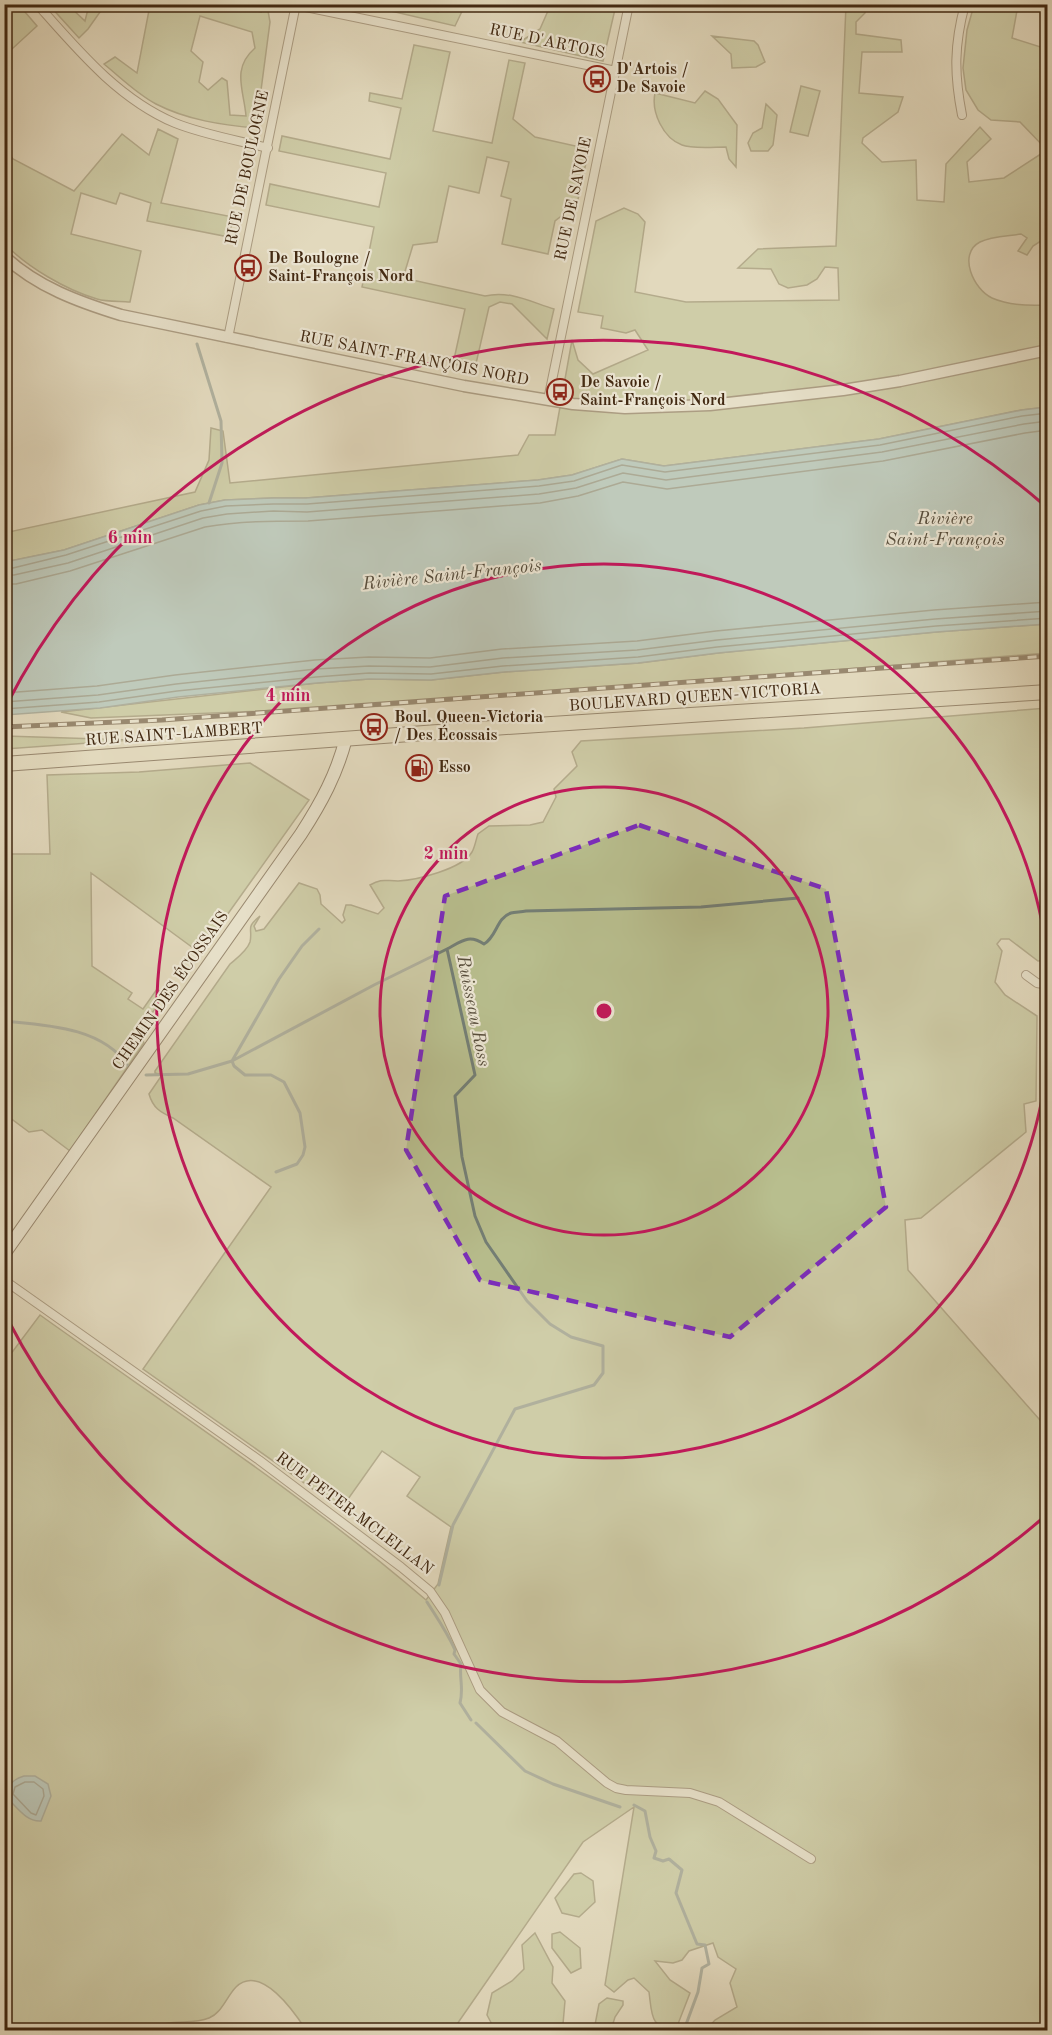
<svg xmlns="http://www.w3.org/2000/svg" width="1052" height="2035" font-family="'Old Standard TT',serif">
<rect width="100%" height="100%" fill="#e2d9bd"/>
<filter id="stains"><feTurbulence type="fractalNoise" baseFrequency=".00333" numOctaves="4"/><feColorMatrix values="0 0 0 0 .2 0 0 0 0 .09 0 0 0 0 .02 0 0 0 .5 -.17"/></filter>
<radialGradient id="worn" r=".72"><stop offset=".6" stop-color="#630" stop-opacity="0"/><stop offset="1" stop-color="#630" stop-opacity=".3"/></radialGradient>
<path fill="#b8be8e" stroke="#7d7450" stroke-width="1.5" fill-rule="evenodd" d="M5,4L19,5L37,26L12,49L5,40Z
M376,4L402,5L438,12L437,5H465L455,26L369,6Z
M551,4L616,5L603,61L520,42L540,29Z
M49,5H68L85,21L89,5H105L88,29L79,38Z
M150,5H234L261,12L260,5H267L270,22L256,128C222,125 187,120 156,104C137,94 121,78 104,64L115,57L137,73ZM200,16L252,32L255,48C231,69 244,90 246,116L230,115L227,81L222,78L208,90L199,82L203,62L191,51Z
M846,5H866L865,13L856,22V34L901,40L902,52H862L859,93L903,97L898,112L863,138L862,143L882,162L916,160L917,200L944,202L946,164L980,127L991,139L967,162L969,182L1004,178L1047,150L1020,122L991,120L978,110L966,90L963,68L967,30L974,5H1018L1012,38L1047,49V237L1033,246L1027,255L1018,251L1027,238L1021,234C1009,236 991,236 980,242C957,254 974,290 992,298C1008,305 1030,306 1047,305V407L1021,410L879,439L664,466L622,459L572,475L538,480L306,498H273L225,500L199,505L64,550L5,562L4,533L195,492L209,460L211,428L223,431L230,483L518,455L529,435H555L572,340L578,360L593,374L648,350L635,330L626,333L601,328L603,316L578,312L596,221L624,208L638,214L645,222L635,292L686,302L839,300L838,268L825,267L817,279L807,285L788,288L779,284L771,269L738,268L758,249L836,246Z
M712,36L754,41L758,45L765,62L756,67L732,68L731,54Z
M414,45L450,52L433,131L492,143L509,60L525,63L513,119L535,137L589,149L577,204L555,221L548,254L502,244L511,199L501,196L509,162L487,157L479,193L449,186L437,242L413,245L403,278L485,296C509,290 531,302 554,309L547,339L512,304L500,302L489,307L475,368L453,364L465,309L362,287L374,227L266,205L270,184L379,207L386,173L279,151L282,136L390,159L401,108L369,101L370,93L402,99Z
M801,86L820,91L808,136L790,132Z
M705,91L718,99L737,125L736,167L729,159L726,147C714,147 691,149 682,145C663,138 651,112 655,93L695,103Z
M766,104L777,115L773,145L768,151H751L748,143L753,133L762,128Z
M158,129L178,139L161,203L233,217L229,237L147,221L151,203L120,193L116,204L81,193L71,234L141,251L130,302C120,301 107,302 97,299C66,290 27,267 5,244V149L13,159L74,191L122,134L149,155Z
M1047,624V653L386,706L91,718L61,712L317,683L369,679L431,680L504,672L639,663L718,653L936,632Z
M1047,708V960L1038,961L1009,939H1001L997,944L1002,951L995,982L1005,995L1037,1016L1036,1101L1024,1104L1026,1132L921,1218L905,1220L908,1270L1047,1428V2030H706L715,2020L737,2007L730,1983L736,1969L718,1957L713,1943L689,1951L682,1960L673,1963L655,1961L670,1980L690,1993L678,2024C650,2033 652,2014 649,1992L634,1978L628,1980L614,1992L605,1985L634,1807L583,1842L453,2030H306C295,2013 261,1963 236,1987C227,1996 222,2013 209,2018C190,2026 168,2017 151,2030H5L4,1363L40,1315C170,1408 305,1496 426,1600L438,1584L451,1527L407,1496L420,1477L382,1451L341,1509L143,1369L271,1187L173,1118C160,1112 153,1108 149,1094L162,1075L155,1073V1071L230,964C237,958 247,951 250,942C253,928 245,928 260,916L254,926L256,931L264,929L299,883L317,889L320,895L321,904L342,923L345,920L343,915L346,905H351L378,914L384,908L370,885C382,878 385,881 398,881C417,880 462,869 472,852C475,847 476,839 478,834L489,826L530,825L543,822L556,797L554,789L577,766L572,752L581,741L804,728Z
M5,736L131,740L5,749Z
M250,763L309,800L200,953L91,873L92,966L132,993L128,999L143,1009L157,989L164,995L139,1033L144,1043L70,1151L42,1130L29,1132L5,1114L4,854H50L47,775L139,772Z
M581,1873L593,1881L595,1902L579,1917L562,1913L555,1898L574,1874Z
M560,1932L580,1948L581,1968L571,1973L552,1948V1934Z
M535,1933L553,1967L552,1983L565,2001L563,2024L557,2030H526L519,2028L520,2030H495L487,2015L492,1993L512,1981L524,1969L522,1945Z
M607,1998L623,2001V2005L615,2017L611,2030H594L599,2004Z"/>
<path fill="#96b9b8" stroke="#747f76" stroke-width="1.5" d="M1047,407V624L936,632L718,653L638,663L504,672L431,680L369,679L317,683L178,697L100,708L5,715V562L64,550L199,505L225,500L273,498H306L538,480L572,475L622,459L664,466L879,439L1022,410Z
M24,1776H35L48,1784L51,1796L41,1821C26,1822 17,1807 6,1797C7,1785 13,1779 24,1776Z"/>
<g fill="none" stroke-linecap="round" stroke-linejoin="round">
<path stroke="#6c7165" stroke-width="1.5" d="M4,568H13L66,555L201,511L226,506L273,504H307L539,486L574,481L622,465L665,472L880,445L1022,416L1048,413
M4,575H14L68,563L203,518L227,514L273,511L307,512L539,494L576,488L623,473L666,480L882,452L1024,424L1048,421
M4,584H16L70,571L205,527C239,521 273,521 308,521L540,503L578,496L623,482L667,489L883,461L1025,433L1048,430
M4,693L97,686L175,675L315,660L369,657L430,658L502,649L637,641L716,631L934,610L1048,602
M4,702L98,695L176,684L316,669L369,666L430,667L503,658L637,650L717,640L935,619L1048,611
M4,709L99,702L177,691L316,677L369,673L431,674L503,666L638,657L717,647L936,626L1048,618
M25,1782H34L43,1789L44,1796L36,1815L31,1813L13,1794L15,1787Z"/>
<path stroke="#747f76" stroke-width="3" d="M197,344L221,421L222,463L209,503
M447,949C462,941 469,934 484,944C497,937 496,918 511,913C515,912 521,912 526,911L701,907L798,898
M4,1021C46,1025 103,1027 128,1066
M146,1075L188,1074L232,1061L374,985L447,949L475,1075L455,1096L462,1157L475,1216L486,1242L527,1301L550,1324L571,1337L603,1346V1373L594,1385L515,1409L453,1525L439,1585
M276,1172L297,1164L303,1155L305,1147L300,1113L284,1082L271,1075H245L234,1066L232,1061L279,979L302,946L319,929
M427,1602C437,1618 447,1632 455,1650L454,1654L461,1664C459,1679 464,1688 460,1703L471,1720
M476,1723L525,1771L553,1784L620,1807
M634,1805L645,1811L650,1837L656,1851L654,1858L663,1861L669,1859L682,1870L676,1893L697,1944L705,1945L709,1964L702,1968L698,1992L684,2030"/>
<defs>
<path id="minor" d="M37,4C77,49 118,99 175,123C205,135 237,140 268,148
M296,5L616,71
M962,115C954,74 954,45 965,4
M228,338L296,4
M548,400L629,4
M1026,975L1037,983L1048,985
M4,1280L259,1460L401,1567L430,1591L445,1613L480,1690L502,1712L557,1741L607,1783L616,1788L626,1790L690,1793L719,1802L811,1859"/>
<path id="tertiary" d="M4,256C37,287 79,302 121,315L464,386L573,404L625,408L710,405L843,390L900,381L1048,350"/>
<path id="secondary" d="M4,1254L301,834C321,803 337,774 346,738"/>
<path id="primary" d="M4,764L506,727L1048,692"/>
</defs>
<use href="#minor" stroke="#6a553d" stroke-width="10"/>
<use href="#tertiary" stroke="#6a553d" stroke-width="13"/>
<use href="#secondary" stroke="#422912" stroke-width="14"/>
<use href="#primary" stroke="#422912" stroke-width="16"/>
<use href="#minor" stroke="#ece6d4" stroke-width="8"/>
<use href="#tertiary" stroke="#ece6d4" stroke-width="10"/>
<use href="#secondary" stroke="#ece6d4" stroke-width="12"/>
<use href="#primary" stroke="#e2d9bd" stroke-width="14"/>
<defs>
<path id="rail" d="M4,727L162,720L1048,656"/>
</defs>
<use href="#rail" stroke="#422912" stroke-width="5"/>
<use href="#rail" stroke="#ece6d4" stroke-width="3" stroke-dasharray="9" stroke-linecap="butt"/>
</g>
<path d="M0 0H1052V2035H0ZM639,825L826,889L886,1207L730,1337L480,1280L406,1150L445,896Z" fill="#e2d9bd" fill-opacity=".55" fill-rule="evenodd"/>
<path fill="none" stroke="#7b2cbf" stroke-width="4.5" stroke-dasharray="12 8" stroke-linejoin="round" d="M639,825L826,889L886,1207L730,1337L480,1280L406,1150L445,896Z"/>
<g fill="none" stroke="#c2185b" stroke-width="3">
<circle cx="604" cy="1011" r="224"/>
<path d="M1047 1069A447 447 0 1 1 1047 953"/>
<path d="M1044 1517A671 671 0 0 1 6 1316M6 706A671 671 0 0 1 1044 505"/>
</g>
<defs>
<symbol id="bus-ring" viewBox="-11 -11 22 22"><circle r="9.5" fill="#ece6d4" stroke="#8f2418" stroke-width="1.5"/><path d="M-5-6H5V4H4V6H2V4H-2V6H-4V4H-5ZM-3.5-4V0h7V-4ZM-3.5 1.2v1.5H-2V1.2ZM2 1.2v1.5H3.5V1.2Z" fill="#8f2418"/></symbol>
<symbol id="fuel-ring" viewBox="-11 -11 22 22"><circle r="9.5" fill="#ece6d4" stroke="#8f2418" stroke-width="1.5"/><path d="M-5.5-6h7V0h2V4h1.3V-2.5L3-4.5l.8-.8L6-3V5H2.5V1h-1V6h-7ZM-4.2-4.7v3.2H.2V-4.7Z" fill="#8f2418"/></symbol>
</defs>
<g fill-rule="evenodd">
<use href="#bus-ring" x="582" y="64" width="30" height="30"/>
<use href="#bus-ring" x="233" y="253" width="30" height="30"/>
<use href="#bus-ring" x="545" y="377" width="30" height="30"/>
<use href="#bus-ring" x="359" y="712" width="30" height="30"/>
<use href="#fuel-ring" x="404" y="753" width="30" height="30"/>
</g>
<g text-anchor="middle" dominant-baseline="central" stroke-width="4.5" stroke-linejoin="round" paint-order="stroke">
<g font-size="16" fill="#422912" stroke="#ece6d4">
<text transform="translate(547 42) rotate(12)">RUE D'ARTOIS</text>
<text transform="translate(248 168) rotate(-78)">RUE DE BOULOGNE</text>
<text transform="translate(574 199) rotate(-78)">RUE DE SAVOIE</text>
<text transform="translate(414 359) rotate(11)">RUE SAINT-FRANÇOIS NORD</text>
<text transform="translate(695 698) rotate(-4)">BOULEVARD QUEEN-VICTORIA</text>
<text transform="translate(174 735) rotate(-4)">RUE SAINT-LAMBERT</text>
<text transform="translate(171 991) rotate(-55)">CHEMIN DES ÉCOSSAIS</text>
<text transform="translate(354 1514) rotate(37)">RUE PETER-MCLELLAN</text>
</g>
<g font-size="16" font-weight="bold" fill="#422912" stroke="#ece6d4" text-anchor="start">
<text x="616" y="70">D'Artois /<tspan x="616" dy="18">De Savoie</tspan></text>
<text x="268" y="259">De Boulogne /<tspan x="268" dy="18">Saint-François Nord</tspan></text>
<text x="580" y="383">De Savoie /<tspan x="580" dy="18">Saint-François Nord</tspan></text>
<text x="394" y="718">Boul. Queen-Victoria<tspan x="394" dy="18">/ Des Écossais</tspan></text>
<text x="438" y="768">Esso</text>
</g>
<g font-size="18" font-style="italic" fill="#574d3c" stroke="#ece6d4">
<text x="945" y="519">Rivière<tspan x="945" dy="21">Saint-François</tspan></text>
<text transform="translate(452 575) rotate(-6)">Rivière Saint-François</text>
<text transform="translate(473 1011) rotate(79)">Ruisseau Ross</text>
</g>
</g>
<circle cx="604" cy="1011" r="9" fill="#c2185b" stroke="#ece6d4" stroke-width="3"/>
<g font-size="18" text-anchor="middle" font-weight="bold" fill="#c2185b" stroke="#ece6d4" stroke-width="4.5" stroke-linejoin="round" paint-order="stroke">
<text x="130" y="543">6 min</text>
<text x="288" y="701">4 min</text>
<text x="446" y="859">2 min</text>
</g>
<rect width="1052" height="2035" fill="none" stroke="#e2d9bd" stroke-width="24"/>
<rect x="6" y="6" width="1040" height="2023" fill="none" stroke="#422912" stroke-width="3"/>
<rect x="12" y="12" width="1028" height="2011" fill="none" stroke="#422912" stroke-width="1.5"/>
<rect width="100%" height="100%" filter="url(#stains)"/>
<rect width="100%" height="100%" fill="url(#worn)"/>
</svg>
